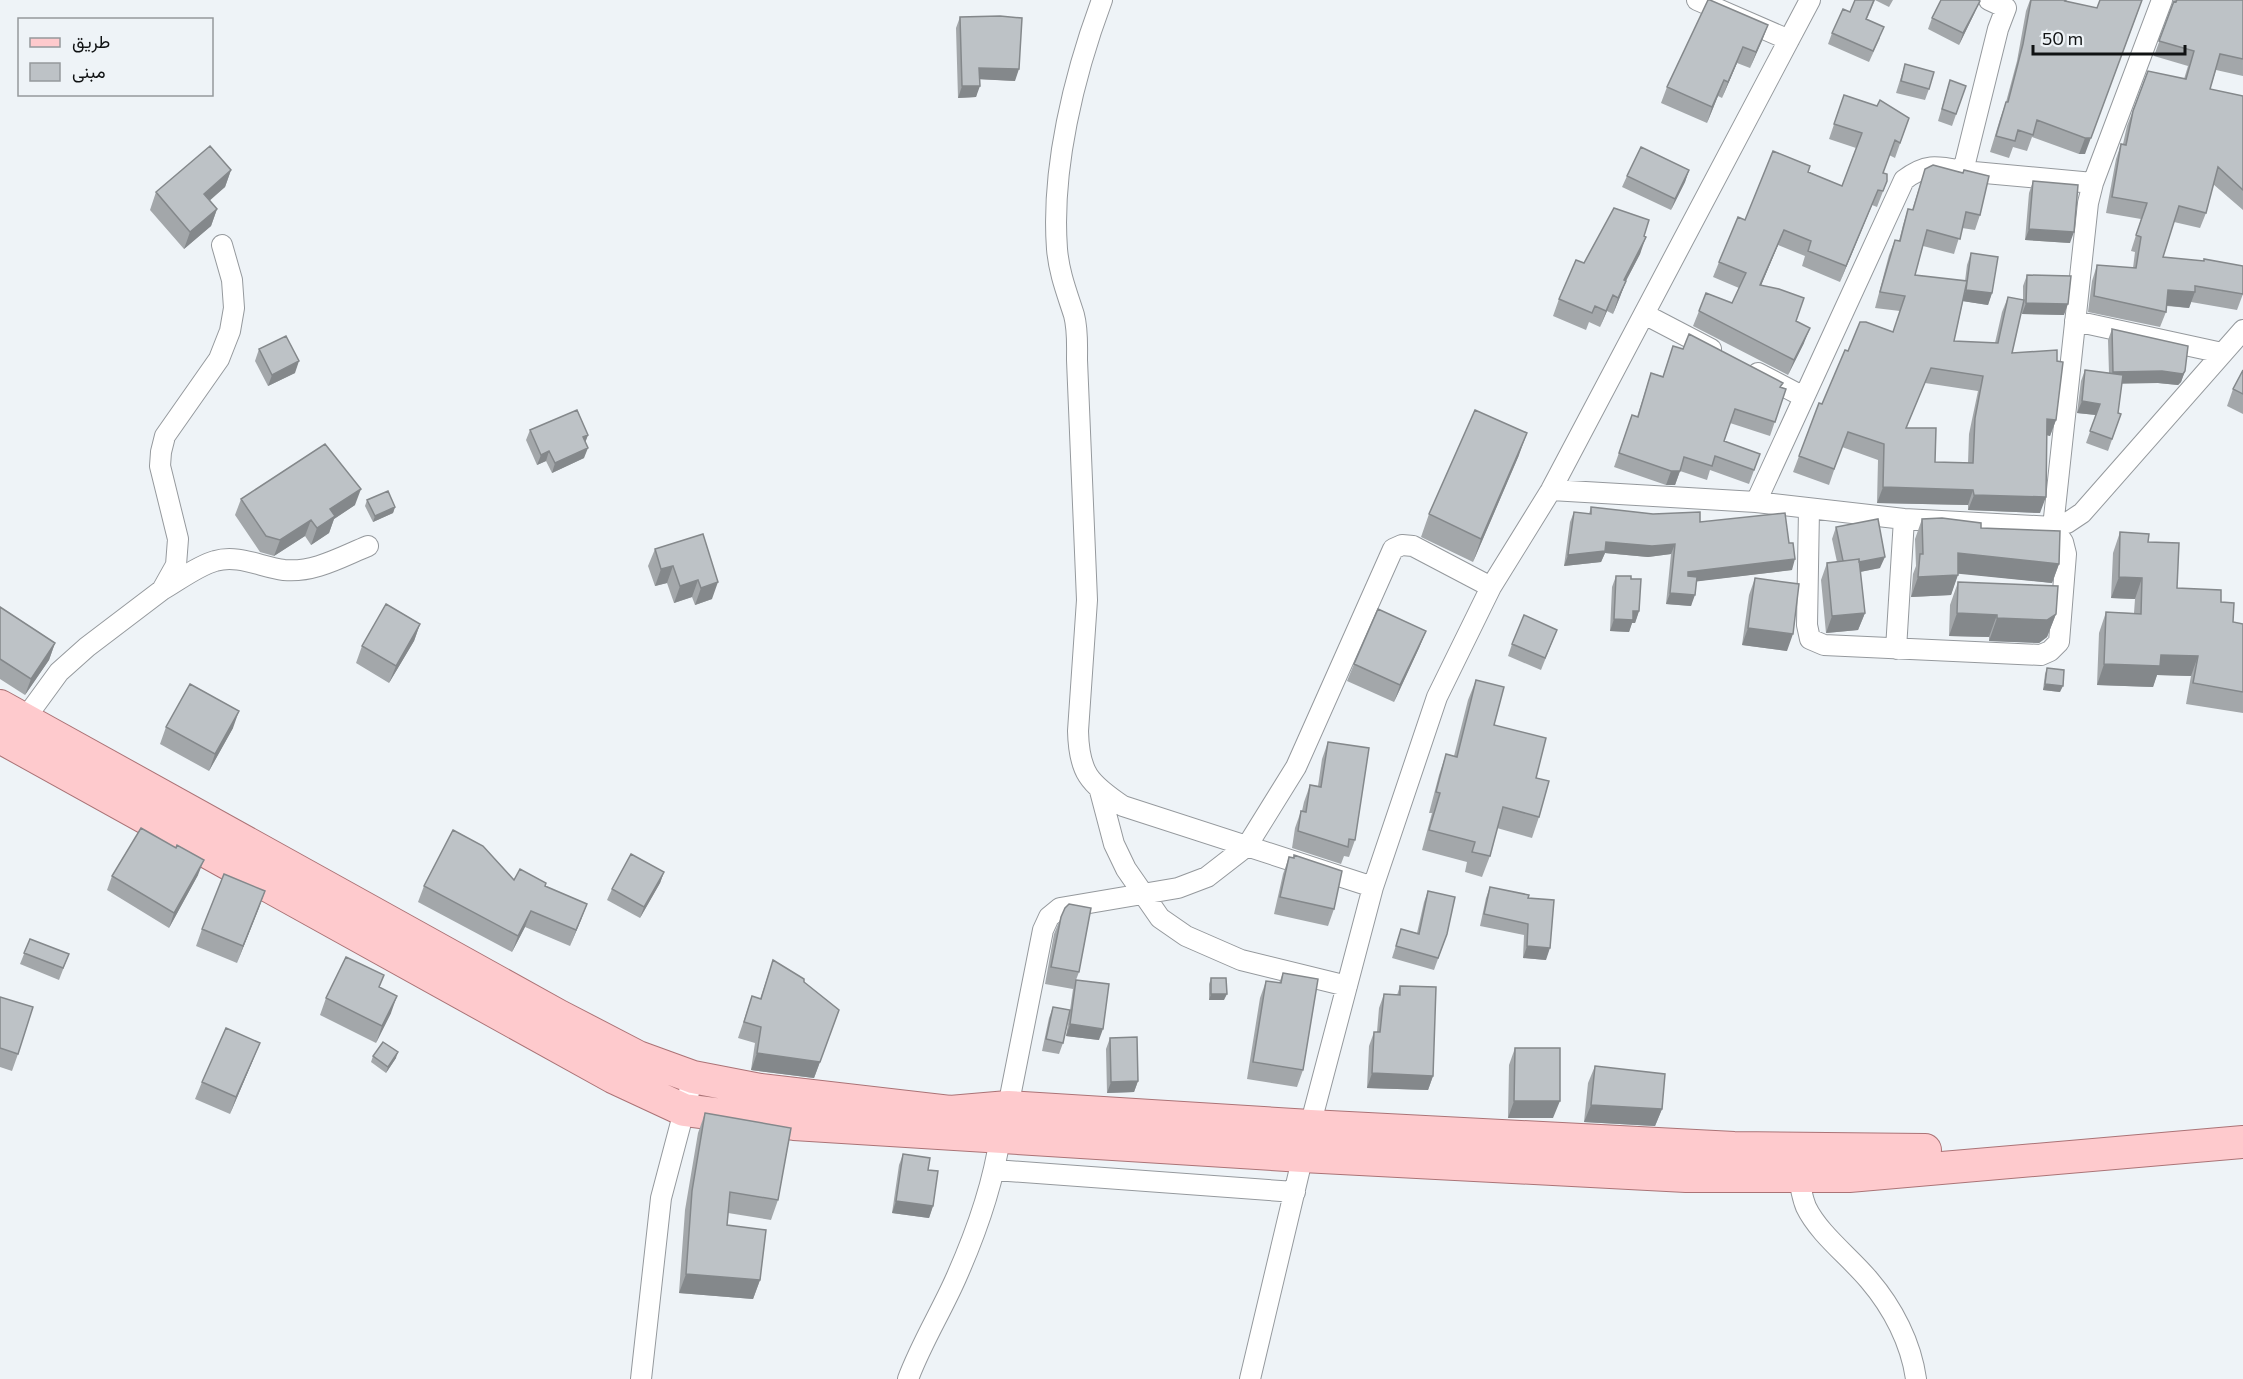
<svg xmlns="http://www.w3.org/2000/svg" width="2243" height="1379" font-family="Commissioner,Vazirmatn,sans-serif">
<rect width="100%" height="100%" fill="#eef3f7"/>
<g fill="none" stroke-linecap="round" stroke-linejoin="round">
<defs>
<path id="street" d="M1102,0C1074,75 1051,169 1057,249C1059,273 1067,293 1074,315C1078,330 1077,345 1077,360L1087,600L1078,731C1079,773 1089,783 1123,806L1373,887
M1697,0L1789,40
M2093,183L2162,0
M1644,314L1711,349
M2075,321L2222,353
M1758,373L1804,397
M1551,490L1756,502L1904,519L2053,527L2067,523L2082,513L2243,330
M1756,502L1904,180C1926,163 1937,166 1963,171
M1809,509L1807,625L1810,639L1824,645L2041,655L2050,651L2059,642L2066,554L2063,542L2053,527L2088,203L2093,183L1963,171L1998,29L2006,8L1989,0
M162,590C178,581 197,566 215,561C238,554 261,567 284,570C314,573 341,557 368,546
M1896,649L1904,519
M24,720L59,672L87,647L162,590L176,565L178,539L160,466L161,452L165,436L219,359L230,331L234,308L232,280L222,245
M1100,791L1114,844L1126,869L1160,918L1186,936L1241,960L1347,986
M1008,1107L1043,930L1049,917L1060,908L1178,888L1207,877L1247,846L1296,767L1393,549L1402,545L1413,546L1491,587
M1797,1166C1799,1179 1801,1195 1806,1207C1819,1234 1850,1257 1869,1280C1893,1308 1911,1343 1916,1379
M995,1170L1295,1192
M641,1379L661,1198L693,1077
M908,1379C921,1344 941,1312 956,1278C976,1233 993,1186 1000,1137
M1250,1379L1310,1126L1373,887L1437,697L1491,587L1551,490L1810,0"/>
<path id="primary" d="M0,706L559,1016L638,1057L693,1077L760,1090L950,1112L1008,1107L1310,1126L1734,1148L1925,1150
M0,737L613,1077L684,1110L794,1124L1303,1156L1686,1176H1849L2243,1142"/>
</defs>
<use href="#street" stroke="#95999d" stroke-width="22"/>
<use href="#primary" stroke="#ab7376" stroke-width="34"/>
<use href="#street" stroke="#fff" stroke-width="20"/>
<use href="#primary" stroke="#fecacd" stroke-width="32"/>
</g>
<path fill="#a3a7aa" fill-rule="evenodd" d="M1855,0H1893L1889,7L1875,0L1867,19L1880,38L1869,62L1828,44L1832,33L1850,12Z
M2030,0H2066L2065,1L2097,8L2085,154H2079L2032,137L2027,151L2013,147L2009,158L1990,152L2000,119L2006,102L2017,61L2026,11Z
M2175,0H2243V76L2216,70L2210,89L2243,96V210L2213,184L2206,213L2200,228L2174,222L2163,257L2243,294L2237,310L2191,302L2189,308L2167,306L2166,312L2160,327L2088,312L2092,281L2097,265L2133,268L2135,252L2131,251L2141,219L2106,213L2116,159L2121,144H2123L2127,126L2148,71L2184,79L2188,66L2154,56L2174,1H2175Z
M1975,12L1959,45L1928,29L1932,18Z
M960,17L1015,81L980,79L976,97L958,98L956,28Z
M1768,25L1750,68L1737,63L1722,98L1718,96L1707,123L1661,103L1667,87Z
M1905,64L1929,89L1925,100L1896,93Z
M1950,80L1966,86L1952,126L1938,121Z
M1844,95L1909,118L1895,158L1889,155L1883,173L1887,181L1877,207L1872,205L1840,282L1802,266L1805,256L1778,245L1761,285L1796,321L1804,343L1788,375L1693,326L1699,311L1732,303L1739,288L1713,277L1719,262L1745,220L1808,172L1842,186L1856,148L1829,139Z
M1925,169L1980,215L1975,230L1962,228L1954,254L1923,246L1915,275L1965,281L1967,265L1971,253L1992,293L1988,305L1963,301L1954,341L1995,343L2002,312L2008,297L2023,300V286L2027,275L2064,315L2022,314V307L2012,353L2056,420L2050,436L2047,435L2040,513L1968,510V505L1877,503L1878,460L1842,447L1829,485L1793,472L1819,403L1822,404L1848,351L1893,332L1900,311L1875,308L1889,255L1895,240L1899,241L1903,225L1908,209L1912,210ZM1925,383L1978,391L1969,434L1968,463L1935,462L1906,428Z
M231,170L225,187L209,200L217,209L211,226L184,249L150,210L156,192Z
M1689,170L1685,182L1671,210L1622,187L1627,176Z
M2033,181L2070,243L2025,240L2029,193Z
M1644,236L1640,254L1626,281L1613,314L1607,311L1600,327L1589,322L1586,330L1553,316L1559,299L1584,263Z
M2112,329L2185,371L2181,382L2178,385L2158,383H2122L2118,413L2121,414L2108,451L2086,443L2096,415L2077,413L2081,381L2085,370L2109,373L2108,340Z
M1673,346L1786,389L1770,436L1730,423L1724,441L1760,454L1749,484L1710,470L1707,480L1680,471L1675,485H1666L1614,467L1632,415L1637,417L1651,373L1663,376Z
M259,349L295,373L268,386L255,361Z
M2243,370V414L2227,406L2233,389Z
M530,430L588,435L585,443L584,458L552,473L546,461L537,465L526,440Z
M1519,455L1473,562L1421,537L1429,514Z
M241,499L355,505L334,519L329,533L311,545L305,536L274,556L260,552L235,515Z
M367,500L395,507L393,513L373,522L365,506Z
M1591,507L1700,522L1792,570L1697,581L1691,606L1666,604L1671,554L1648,557L1605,553L1601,562L1564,566L1570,522L1574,512L1589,514Z
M1922,519L1981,528L2059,564L2052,583L1958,573L1951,595L1911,597L1913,574L1916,566L1915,539Z
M1836,527L1880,568L1860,572L1865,613L1858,630L1826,633L1821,580L1827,563L1837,562L1832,539Z
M2120,532L2148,542L2177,588L2221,602L2233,622L2243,624V713L2186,704L2191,676L2157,675L2153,687L2097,685L2099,633L2106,612L2134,613L2135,599L2111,598L2113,553Z
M703,534L712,599L695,605L692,597L674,603L667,583L655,586L648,566L655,549Z
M1616,576L1639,611L1635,623H1632L1629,632L1610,631L1612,587Z
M1755,578L1787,651L1742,645L1749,595Z
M1958,582L2056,614L2047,637L2039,643L1989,641V637L1949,636L1950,605Z
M0,607L55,643L49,660L25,695L0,679Z
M420,624L414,641L389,683L356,663L362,646Z
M1557,630L1541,670L1508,656L1512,644Z
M1426,631L1419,648L1394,702L1347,681L1354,664Z
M2047,668L2060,692L2043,690L2045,674Z
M1476,680L1494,725L1536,778L1539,817L1532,838L1497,828L1490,856L1482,877L1465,872L1467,862L1422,850L1432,813H1429L1439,775L1446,754L1454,756L1468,700Z
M166,727L233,728L209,771L160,744Z
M1328,742L1355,840L1349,857L1344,856L1341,864L1292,848L1295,828L1301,811H1302L1304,802L1310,785L1318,786L1322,759Z
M176,848L198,875L169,928L107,890L112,876Z
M1294,855L1334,909L1328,926L1274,914L1283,874L1289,857L1293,858Z
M664,872L660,883L640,918L607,900L612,889Z
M514,880L546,883L545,886L587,904L570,946L525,927L512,952L418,902L424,886Z
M1490,887L1528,898L1546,960L1523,958L1524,935L1480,926L1486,898Z
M265,891L237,963L196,946L202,929Z
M1428,891L1447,934L1434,970L1392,958L1401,929L1417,933L1424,902Z
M1061,917L1079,972L1076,980L1099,1040L1066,1036L1069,1018L1063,1043L1059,1054L1042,1051L1049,1018L1053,1007L1070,1010L1073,989L1045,984L1054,934Z
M30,939L69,954L59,980L20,964Z
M773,960L804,982L839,1010L814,1078L751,1070L755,1043L738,1038L752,996L760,999Z
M1283,973L1303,1070L1297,1087L1247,1079L1260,998L1266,981L1279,983Z
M1211,978L1224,1000H1209V984Z
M1400,986L1433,1076L1428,1090L1367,1088L1369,1046L1374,1032H1377L1379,1008L1384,994L1397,995Z
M380,988L391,1013L376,1043L320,1015L326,998Z
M0,997L18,1054L12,1071L0,1067Z
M1110,1038L1138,1081L1134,1092L1107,1093L1106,1049Z
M1515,1048L1553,1118H1508L1509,1065Z
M373,1056L396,1058L386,1073L371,1062Z
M253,1060L230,1114L195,1099L202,1082Z
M1595,1066L1662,1109L1655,1126L1584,1122L1588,1083Z
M705,1113L778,1200L771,1220L728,1213L727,1225L760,1280L753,1299L679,1293L685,1210L698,1133Z
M903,1154L928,1170L933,1206L929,1218L892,1213L899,1165Z"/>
<path fill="#84888b" d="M1980,1L1975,12L1959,45L1963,33Z
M2140,6L2085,154H2079L2085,138Z
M1768,25L1762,41L1750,68L1756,52Z
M1743,47L1737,63L1722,98L1728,82Z
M979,68L1019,69L1015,81L975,79Z
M1724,80L1718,96L1707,123L1712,107Z
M962,86H980L976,97L958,98Z
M231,170L225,187L198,211L204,194Z
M1689,170L1685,182L1671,210L1675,199Z
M1878,190L1872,205L1840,282L1846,266Z
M217,209L211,226L184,249L190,232Z
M2029,229L2074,232L2070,243L2025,240Z
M1784,230L1778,245L1755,300L1760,285Z
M1646,237L1640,254L1618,296L1624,280Z
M1626,281L1620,297L1613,314L1618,298Z
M1966,290L1992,293L1988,305L1962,301Z
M2168,290L2195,292L2189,308L2163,305Z
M1613,295L1607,311L1600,327L1606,311Z
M2026,303L2068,304L2064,315L2022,314Z
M1810,328L1804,343L1788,375L1794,360Z
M299,361L295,373L268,386L272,375Z
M2185,371L2181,382L2178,385L2158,383L2109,384L2113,372Z
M2082,401L2100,404L2096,415L2077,413Z
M2047,419L2056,420L2050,436L2042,434Z
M1527,433L1519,455L1473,562L1481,539Z
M588,435L584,445L583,437Z
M588,448L584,458L552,473L555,463Z
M549,451L546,461L537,465L541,455Z
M1671,471H1680L1675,485H1666Z
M1883,487L1973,490L1968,505L1877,503Z
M361,489L355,505L334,519L329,533L311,545L317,528L330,509Z
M1974,495L2046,497L2040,513L1968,510Z
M395,507L393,513L373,522L375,516Z
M311,520L305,536L274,556L280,540Z
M1606,542L1675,544L1671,554L1648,557L1605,553L1601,562L1564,566L1568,555Z
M1958,553L2059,564L2052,583L1951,573Z
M1885,557L1880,568L1839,576L1843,565Z
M1795,559L1792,570L1684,583L1688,572Z
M673,566L667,583L655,586L661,569Z
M1958,575L1951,595L1911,597L1918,577Z
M2119,577L2142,578L2135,599L2111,598Z
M698,580L692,597L674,603L680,586Z
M718,582L712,599L695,605L701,588Z
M1670,593L1695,595L1691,606L1666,604Z
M1633,611H1639L1635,623H1632L1629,632L1610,631L1614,619Z
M1865,613L1858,630L1826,633L1832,616Z
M1957,613L1997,615L1989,637L1949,636Z
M2056,614L2047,637L2039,643L1989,641L1997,618Z
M420,624L414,641L389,683L396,666Z
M1748,628L1793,634L1787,651L1742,645Z
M1426,631L1419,648L1394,702L1400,685Z
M55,643L49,660L25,695L31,679Z
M2161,655L2198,656L2191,676L2157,675L2153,687L2097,685L2104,664Z
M2045,684L2063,686L2060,692L2043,690Z
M239,711L233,728L209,771L215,754Z
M204,860L198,875L169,928L174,913Z
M664,872L660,883L640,918L644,907Z
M265,891L259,908L237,963L243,946Z
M587,904L581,920L570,946L576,930Z
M531,911L525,927L512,952L518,936Z
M1527,946L1550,948L1546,960L1523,958Z
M1211,994H1227L1224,1000H1209Z
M397,996L391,1013L376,1043L382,1026Z
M1070,1024L1103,1029L1099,1040L1066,1036Z
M260,1043L253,1060L230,1114L236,1097Z
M398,1052L396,1058L386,1073L388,1067Z
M757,1053L820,1062L814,1078L751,1070Z
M1372,1073L1433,1076L1428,1090L1367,1088Z
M1138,1081L1134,1092L1107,1093L1111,1082Z
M1514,1101H1560L1553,1118H1508Z
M1591,1105L1662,1109L1655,1126L1584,1122Z
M896,1201L933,1206L929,1218L892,1213Z
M686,1274L760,1280L753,1299L679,1293Z"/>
<path fill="#bdc2c6" stroke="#84888b" stroke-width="1.5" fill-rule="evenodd" d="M1708,0H1710L1768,25L1756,52L1743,47L1728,82L1724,80L1712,107L1667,87Z
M1855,0H1874L1866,19L1884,27L1873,51L1832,33L1843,9L1850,12Z
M1941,0H1978L1980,1L1963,33L1932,18Z
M2031,0H2066L2065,1L2097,8L2100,0H2142L2091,138H2085L2037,120L2033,135L2018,130L2015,141L1996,136L2006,102H2008L2023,44Z
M2177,0H2243V59L2220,54L2210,89L2243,96V190L2218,167L2206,213L2179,206L2163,257L2204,261V259L2243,266V294L2195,286V292L2168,290L2166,312L2094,296L2097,265L2136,268L2141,237L2136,235L2147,203L2112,197L2121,144L2126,145L2133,111L2148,71L2186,79L2194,51L2159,41L2174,1L2176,2Z
M1000,16L1022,18L1019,69L979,68L980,86H962L960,17Z
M1905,64L1934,72L1929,89L1901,81Z
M1950,80L1966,86L1956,114L1942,109Z
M1844,95L1877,106L1880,100L1909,118L1900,143L1895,140L1883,173L1887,174V181L1883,191L1878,190L1846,266L1808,251L1811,241L1784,230L1760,285L1779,289L1804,298L1796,321L1810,328L1794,360L1699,311L1706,293L1732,303L1746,273L1719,262L1738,217L1745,220L1773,151L1810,166L1808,172L1842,186L1862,133L1834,124Z
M210,146L231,170L204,194L217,209L190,232L156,192Z
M1641,147L1689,170L1675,199L1627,176Z
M1933,165L1963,173L1964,170L1989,176L1980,215L1966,212L1960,239L1927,230L1915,275L1967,281L1954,341L1998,343L2008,297L2024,300L2012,353L2057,350V361L2063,362L2056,420L2047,419L2046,497L1974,495L1973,490L1883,487L1884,444L1848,432L1834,469L1799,456L1819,403L1822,404L1845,350L1848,351L1860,322H1866L1893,332L1905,296L1880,292L1895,240L1900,241L1908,209L1913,210L1925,169ZM1931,368L1983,376L1975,418L1973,463L1935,462L1936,428H1906Z
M2033,181L2078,185L2074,232L2029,229Z
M1614,208L1649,220L1644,236L1646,237L1624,280L1626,281L1618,298L1613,295L1606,311L1595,306L1592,313L1559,299L1576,260L1584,263Z
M1971,253L1998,257L1992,293L1966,290Z
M2027,275L2071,276L2068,304L2026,303Z
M2112,329L2188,346L2185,371L2183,374L2162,371L2113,372Z
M1689,334L1783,383L1780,387L1786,389L1775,422L1735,409L1724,441L1760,454L1754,470L1715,456L1712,466L1684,457L1680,471H1671L1619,453L1632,415L1638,417L1651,373L1663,377L1673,346L1683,349Z
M286,336L299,361L272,375L259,349Z
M2085,370L2123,375L2118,413L2121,414L2112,439L2090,431L2100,404L2082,401Z
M2243,370V394L2233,389Z
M577,410L588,435L583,437L588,448L555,463L549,451L541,455L530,430Z
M1475,410L1527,433L1481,539L1429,514Z
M325,444L361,489L330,509L335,516L317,528L311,520L280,540L266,536L241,499Z
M388,491L395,507L375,516L367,500Z
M1591,507L1653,514L1700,512V522L1785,513L1789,543H1793L1795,559L1688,572V576L1697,577L1695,595L1670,593L1675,544L1652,546L1606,542L1605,551L1568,555L1574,512L1591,514Z
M1942,518L1981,523V528L2060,531L2059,564L1958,553V575L1918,577L1920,554H1923L1922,519Z
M1878,519L1885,557L1859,562V559L1843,561L1836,527Z
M2120,532L2149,534L2148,542L2179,543L2177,588L2221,590V602L2234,603L2233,622L2243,624V692L2193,683L2198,656L2161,655L2160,666L2104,664L2106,612L2141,614L2142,578L2119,577Z
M703,534L718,582L701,588L698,580L680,586L673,566L661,569L655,549Z
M1859,559L1865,613L1832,616L1827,563Z
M1616,576H1631V579H1641L1639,611H1633V620L1614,619Z
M1755,578L1799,584L1793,634L1748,628Z
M1958,582L2058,586L2056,614L2047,620L1997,618V615L1957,613Z
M386,604L420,624L396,666L362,646Z
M0,607L55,643L31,679L0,659Z
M1378,609L1426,631L1400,685L1354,664Z
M1524,615L1557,630L1545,658L1512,644Z
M2047,668L2064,670L2063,686L2045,684Z
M1476,680L1504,687L1494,725L1546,738L1536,778L1549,781L1539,817L1503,807L1490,856L1472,852L1475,842L1429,830L1440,793L1436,792L1446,754L1457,757Z
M190,684L239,711L215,754L166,727Z
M1328,742L1369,748L1355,840L1349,839L1348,847L1298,831L1301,811L1306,812L1310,785L1321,787Z
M141,828L176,848L177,845L204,860L174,913L112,876Z
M453,830L483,846L514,880L520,869L546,883L545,886L587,904L576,930L531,911L518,936L424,886Z
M631,854L664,872L644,907L612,889Z
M1294,855L1342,871L1334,909L1280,897L1289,857L1294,858Z
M224,874L265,891L243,946L202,929Z
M1490,887L1529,895L1528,898L1554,900L1550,948L1527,946L1528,924L1484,914Z
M1428,891L1455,897L1447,934L1438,958L1396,946L1401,929L1419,934Z
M1069,904L1091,908L1079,972L1051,967L1061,917L1065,908Z
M30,939L69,954L63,968L24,953Z
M346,957L384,975L379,987L397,996L382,1026L326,998Z
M773,960L804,979V982L839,1010L820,1062L757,1053L761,1027L744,1022L752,996L761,999Z
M1283,973L1318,979L1303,1070L1253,1062L1266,981L1281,983Z
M1211,978H1226L1227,994H1211Z
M1076,980L1109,984L1103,1029L1070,1024Z
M1400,986L1436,987L1433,1076L1372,1073L1374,1032H1380L1384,994L1400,995Z
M0,997L33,1007L18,1054L0,1048Z
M1053,1007L1070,1010L1063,1043L1046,1039Z
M226,1028L260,1043L236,1097L202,1082Z
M1137,1037L1138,1081L1111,1082L1110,1038Z
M383,1042L398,1052L388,1067L373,1056Z
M1515,1048H1560V1101H1514Z
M1595,1066L1665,1074L1662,1109L1591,1105Z
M705,1113L791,1128L778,1200L730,1192L727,1225L766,1230L760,1280L686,1274L692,1191Z
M903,1154L930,1158L928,1170L938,1171L933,1206L896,1201Z"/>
<rect x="18" y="18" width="195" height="78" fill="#eef3f7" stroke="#95999c" stroke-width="1.5"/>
<rect x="30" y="38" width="30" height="9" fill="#fecacd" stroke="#95999c" stroke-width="1.5"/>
<text x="72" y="48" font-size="18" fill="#101213">طريق</text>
<rect x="30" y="63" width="30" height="18" fill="#bdc2c6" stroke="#95999c" stroke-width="1.5"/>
<text x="72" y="78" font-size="18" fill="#101213">مبنى</text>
<path d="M2033 45v9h152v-9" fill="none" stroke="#101213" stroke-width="3"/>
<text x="2042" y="45" font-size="18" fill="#101213" stroke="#eef3f7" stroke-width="4.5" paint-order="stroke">50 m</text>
</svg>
